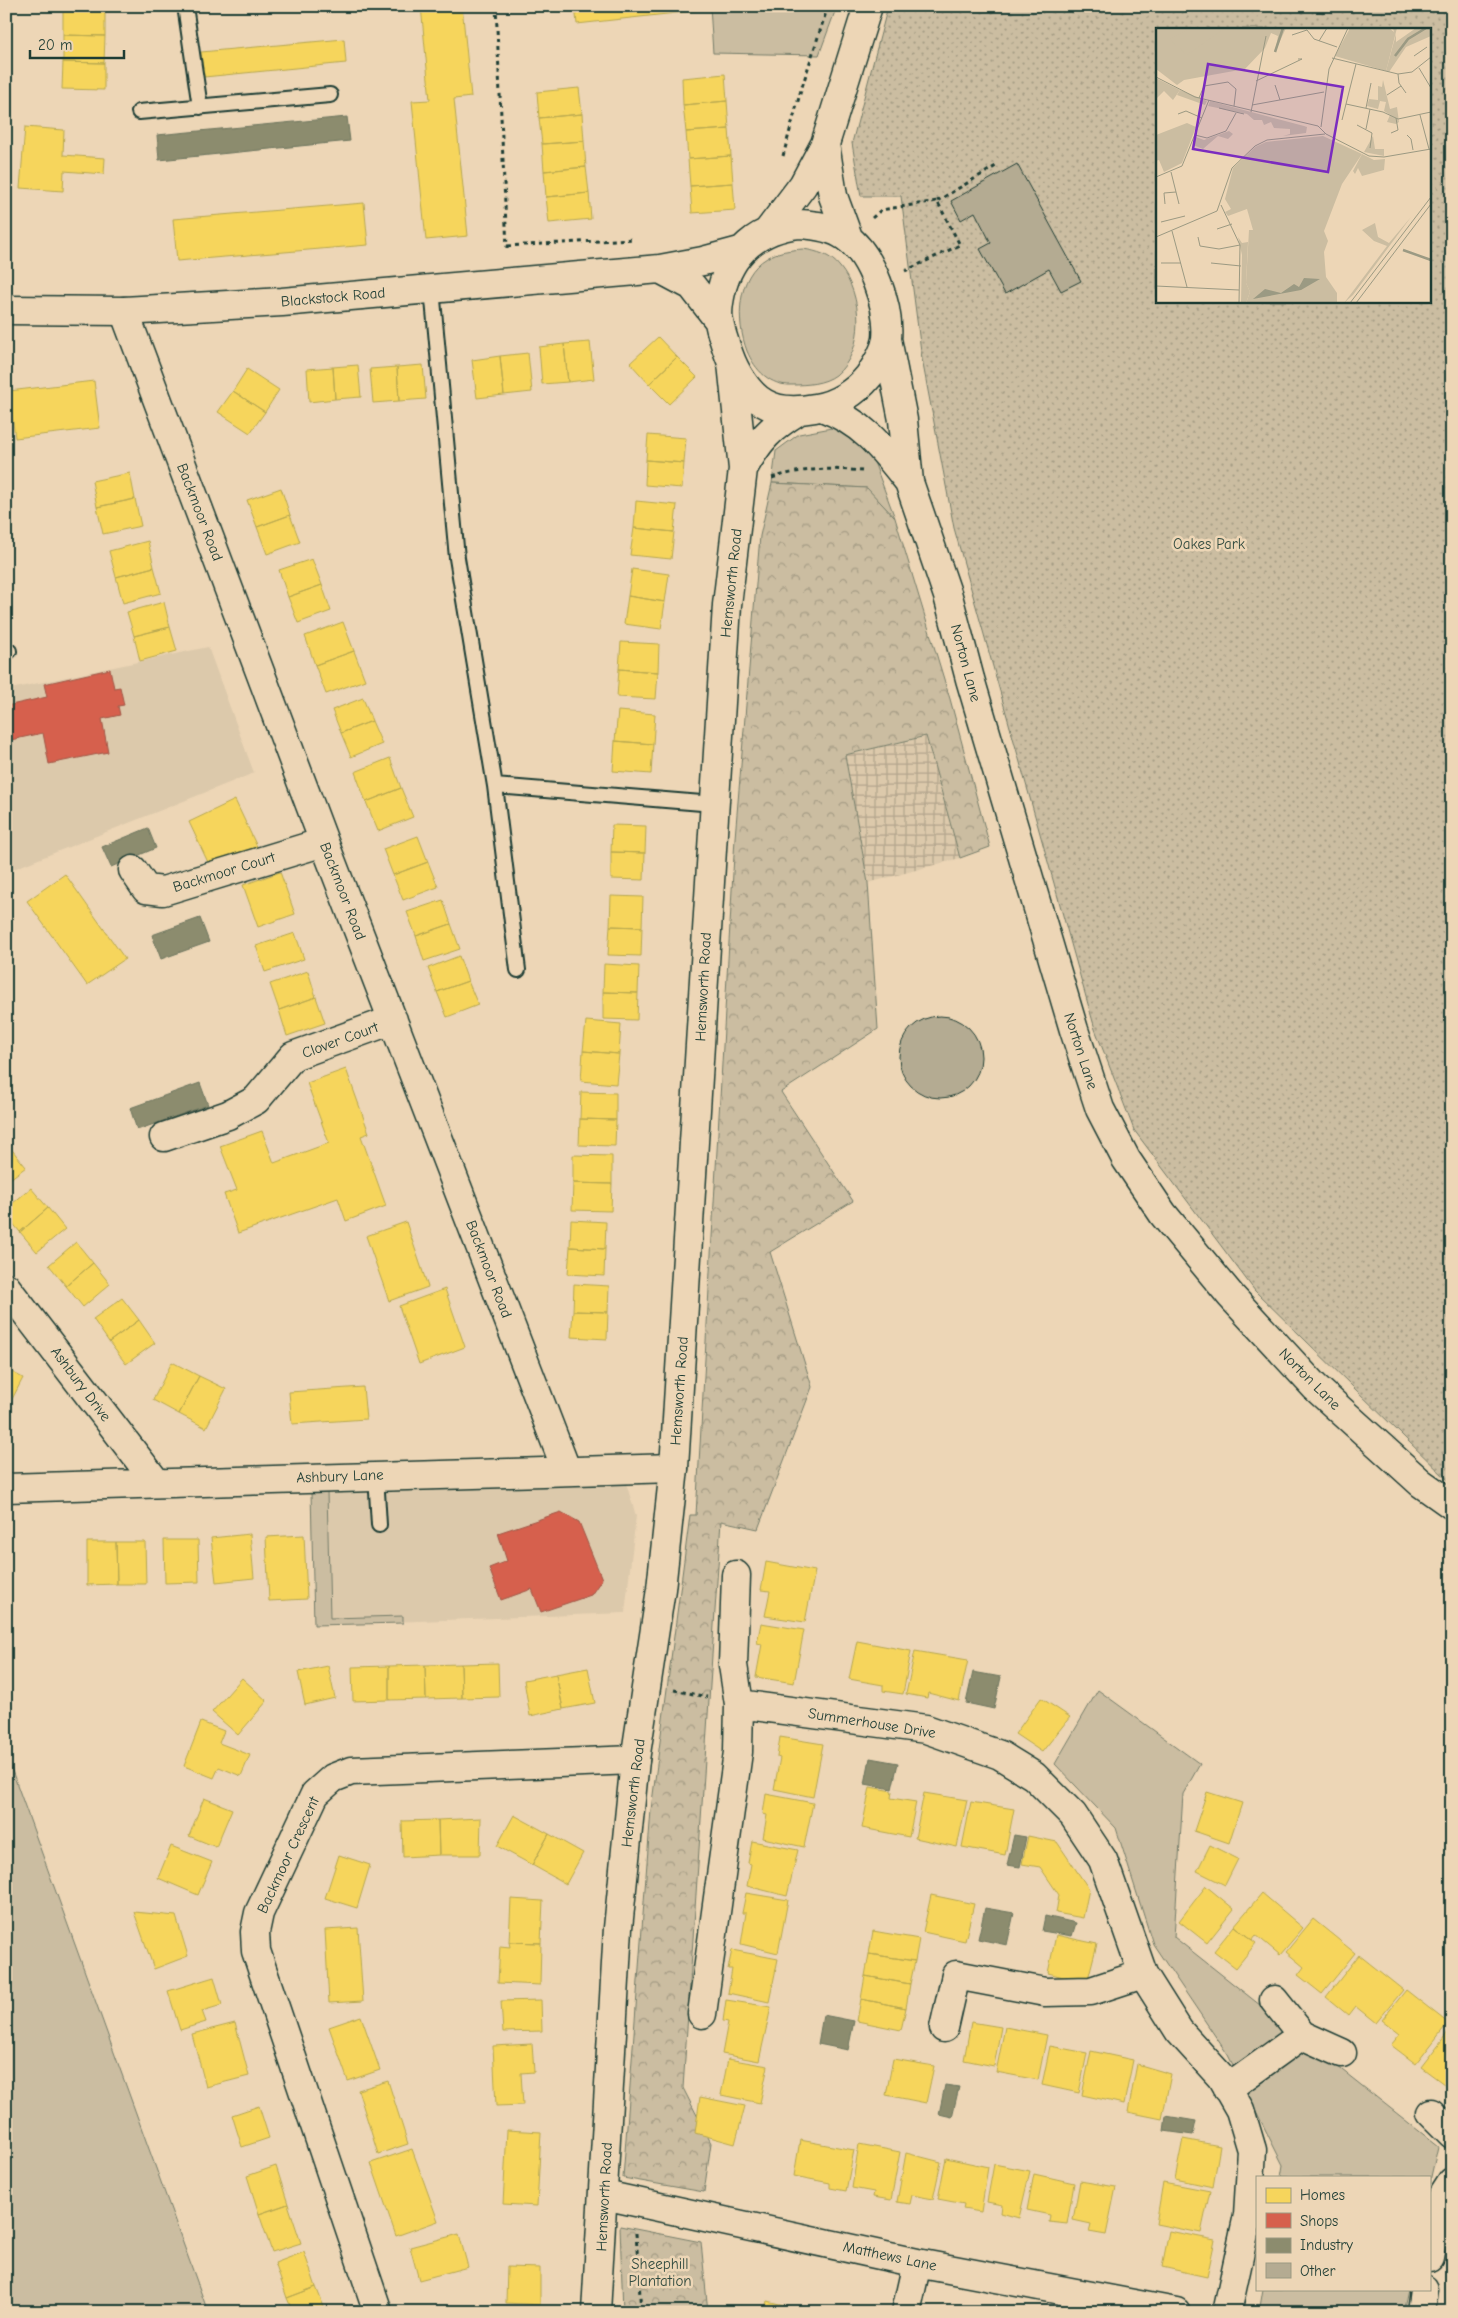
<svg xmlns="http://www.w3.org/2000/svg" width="1458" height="2318" font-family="'Comic Neue',sans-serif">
<defs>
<pattern id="industrial-grid" width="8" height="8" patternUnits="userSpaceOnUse" patternTransform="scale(1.25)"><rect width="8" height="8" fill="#dcc9ab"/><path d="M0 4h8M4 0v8" fill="none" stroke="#b2a48c"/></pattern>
<pattern id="forest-crowns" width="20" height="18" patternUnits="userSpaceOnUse" patternTransform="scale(1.25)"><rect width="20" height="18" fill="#cbbda1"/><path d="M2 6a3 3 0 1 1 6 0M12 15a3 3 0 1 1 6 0" fill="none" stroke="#a49b84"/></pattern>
<pattern id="park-dots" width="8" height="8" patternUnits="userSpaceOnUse" patternTransform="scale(1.25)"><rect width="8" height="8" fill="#cbbda1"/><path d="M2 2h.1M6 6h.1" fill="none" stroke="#a49b84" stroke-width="1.8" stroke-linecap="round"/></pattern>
</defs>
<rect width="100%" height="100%" fill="#edd6b6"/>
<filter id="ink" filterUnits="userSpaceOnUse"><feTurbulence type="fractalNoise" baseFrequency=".02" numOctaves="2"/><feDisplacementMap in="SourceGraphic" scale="10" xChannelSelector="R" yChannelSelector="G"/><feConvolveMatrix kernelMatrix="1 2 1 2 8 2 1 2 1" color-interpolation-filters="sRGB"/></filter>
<g filter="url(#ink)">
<path fill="#dcc9ab" d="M208,647L254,773L6,872V690Z
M626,1483L636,1516L625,1613L314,1625L311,1491Z"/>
<path fill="url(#industrial-grid)" d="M926,736L960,858L868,883L845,755Z"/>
<path fill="#cbbda1" stroke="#757d6a" d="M710,6H837L819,55L713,53Z
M803,249C817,251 831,255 840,267C863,295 866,350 836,375C824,384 806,385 792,385C770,386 755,370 747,351C736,322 736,276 767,258C778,251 791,250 803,249Z
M837,427L871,454L895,518L866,488L772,483L776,451L799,434Z
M311,1491H327L330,1618L403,1616V1623L314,1625Z
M1098,1690L1200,1764L1183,1794L1174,1937L1438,2146L1429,2187V2177H1281L1283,2165L1228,2055L1153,1944L1116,1828L1055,1764Z
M6,1754L208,2312H6Z
M1263,2289H1408L1403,2312H1288L1260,2307Z"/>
<path fill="url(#forest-crowns)" stroke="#757d6a" d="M772,483L867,488L895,518L950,699L990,847L960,858L926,736L845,755L868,883L878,1029L781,1092L853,1201L770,1252L812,1387L758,1529L721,1521L683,2088L711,2143L704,2192L623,2178L651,1810L690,1515H696L735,838L760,536Z
M620,2226L701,2242L708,2312H623Z"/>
<path fill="url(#park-dots)" stroke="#757d6a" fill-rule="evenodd" d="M888,6H1452V1484L1255,1291L1134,1130L1095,1029L954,528L922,359L901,196H861L852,143ZM1157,29H1429V301H1157Z"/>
<path fill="#f6d55c" stroke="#b6a750" d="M63,6H105V9Z
M421,6H462L471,97L454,99L468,236L426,240L412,101L430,100Z
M575,6H711L712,9L577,24Z
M63,7L105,9V36L63,35Z
M63,35L105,36L104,63L63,62Z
M344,39L346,63L204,77L201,52Z
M63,62L104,63V90L62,89Z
M725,74L727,101L683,105L682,78Z
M579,88L582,114L539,118L537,92Z
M727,101L729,129L686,132L683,105Z
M582,114L584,141L542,144L539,118Z
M25,127L64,130L63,155L105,158L104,174L64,171L63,191L20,188Z
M729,129L731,156L688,159L686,132Z
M584,141L586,167L544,171L542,144Z
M731,156L733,183L690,186L688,159Z
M586,167L589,193L546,197L544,171Z
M733,183L735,210L692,213L690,186Z
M589,193L591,219L549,223L546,197Z
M364,203L368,245L177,261L173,219Z
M658,337L677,357L649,384L630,363Z
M590,342L594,379L568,382L564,344Z
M564,344L568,382L542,384L539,347Z
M528,353L532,392L504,395L500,356Z
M500,356L504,395L477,398L472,360Z
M677,357L697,377L669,404L649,384Z
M358,365L361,397L335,399L333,367Z
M423,365L426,399L399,401L397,367Z
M333,367L335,399L309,402L307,369Z
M397,367L399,401L373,403L370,369Z
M247,369L279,390L265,412L233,391Z
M94,381L100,428L15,438L9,391Z
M233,391L265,412L250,433L218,412Z
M648,435L686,438L684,463L646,460Z
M646,460L684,463L682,488L645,485Z
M130,473L135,499L97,507L92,481Z
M281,488L290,515L257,527L247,500Z
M135,499L141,526L103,534L97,507Z
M636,501L677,505L674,532L634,528Z
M6,503H8L11,541H6Z
M290,515L300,542L267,554L257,527Z
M634,528L674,532L671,559L630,555Z
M148,541L154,567L116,577L109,551Z
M312,559L322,585L288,597L279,570Z
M154,567L161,593L123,603L116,577Z
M632,569L669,574L665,602L628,596Z
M322,585L331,611L298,623L288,597Z
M628,596L665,602L661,629L624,624Z
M164,602L170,627L134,636L127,612Z
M343,622L354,651L315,665L305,636Z
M170,627L177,651L140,661L134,636Z
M621,642L659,644L658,672L619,669Z
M354,651L365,680L326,694L315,665Z
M619,669L658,672L656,699L617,697Z
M363,698L372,721L341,733L332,710Z
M618,711L655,714L653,744L615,741Z
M372,721L382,744L351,757L341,733Z
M615,741L653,744L651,774L613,771Z
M390,758L401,788L366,802L355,772Z
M401,788L413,817L378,831L366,802Z
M235,800L260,853L214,875L189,822Z
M612,825L646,826L645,853L611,852Z
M418,836L428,862L393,875L383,849Z
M611,852L645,853L644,880L611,879Z
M428,862L438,887L403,900L393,875Z
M280,872L295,914L258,927L243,885Z
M65,874L125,959L87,985L27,901Z
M611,896L643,897L642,927L610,926Z
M443,900L451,924L416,936L407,912Z
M451,924L460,949L424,961L416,936Z
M610,926L642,927L641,956L608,955Z
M295,933L304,959L265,972L256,946Z
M459,956L468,981L437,992L428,968Z
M604,964L639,966L638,993L603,992Z
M308,971L316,997L279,1010L270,984Z
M468,981L478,1005L447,1017L437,992Z
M603,992L638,993L637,1020L603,1019Z
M316,997L325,1023L287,1036L279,1010Z
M586,1021L621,1024L619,1054L583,1051Z
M583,1051L619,1054L616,1084L581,1081Z
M346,1069L369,1133L361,1136L386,1206L346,1221L338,1198L238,1233L224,1194L237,1190L220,1146L262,1131L274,1163L329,1143L307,1083Z
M581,1092L616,1093V1120L580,1119Z
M580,1119L616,1120L615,1146L579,1145Z
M8,1145L26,1167L6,1182V1147Z
M573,1155L612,1156V1184L573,1183Z
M573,1183L612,1184L611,1211L572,1210Z
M31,1188L48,1208L20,1232L6,1215V1209Z
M48,1208L65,1229L37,1252L20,1232Z
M571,1220L606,1222L605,1249L570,1247Z
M406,1222L428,1287L389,1301L366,1236Z
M76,1242L93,1263L66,1286L49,1265Z
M570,1247L605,1249L604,1276L568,1274Z
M93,1263L110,1284L83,1307L66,1286Z
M574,1284L609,1286L608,1312L573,1311Z
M445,1289L465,1347L419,1364L399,1306Z
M122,1298L139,1320L109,1342L93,1319Z
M573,1311L608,1312L607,1339L571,1337Z
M139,1320L155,1343L126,1364L109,1342Z
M172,1362L199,1376L179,1414L153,1400Z
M6,1369L23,1378L10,1403L6,1401Z
M199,1376L226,1389L206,1428L179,1414Z
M363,1387L366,1419L292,1424L289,1392Z
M250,1534L254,1578L216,1582L211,1538Z
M304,1535L307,1599L269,1601L266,1537Z
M164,1540H198L199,1582L165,1583Z
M87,1542H116L117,1584L87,1585Z
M116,1542H145L146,1584H117Z
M766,1562L815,1571L805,1622L765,1616L770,1591L761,1590Z
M761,1623L804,1630L794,1683L756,1677L762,1644L757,1643Z
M857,1641L911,1651L903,1694L883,1691V1685L849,1679Z
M915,1651L968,1660L959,1701L928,1693L927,1698L906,1694Z
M498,1663L499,1697L462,1698L461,1664Z
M461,1664L462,1698L426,1699L425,1665Z
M425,1665L426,1699L389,1700V1666Z
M328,1666L335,1698L305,1705L298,1672Z
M389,1666V1700L353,1701L352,1667Z
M588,1668L595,1703L563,1709L556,1674Z
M556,1674L563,1709L530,1716L524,1680Z
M242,1678L267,1701L238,1735L212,1712Z
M1041,1698L1070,1717L1042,1752L1015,1734Z
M201,1722L224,1731L219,1743L250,1755L241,1776L219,1767L214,1778L184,1766Z
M780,1737L823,1744L813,1797L774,1789L780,1758L777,1757Z
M870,1787L892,1791L891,1798L916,1802L909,1837L862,1828Z
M1207,1792L1242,1803L1229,1843L1194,1831Z
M924,1793L967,1800L957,1847L915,1838Z
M766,1794L813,1803L804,1847L763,1838L767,1815L763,1814Z
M204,1798L232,1809L216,1847L189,1836Z
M971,1802L1014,1809L1005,1855L962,1847Z
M514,1815L549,1834L532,1865L497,1846Z
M481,1818L480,1855H439L438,1820Z
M438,1820L439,1855L403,1857L402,1821Z
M549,1834L583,1853L566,1884L532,1865Z
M1028,1836L1057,1842L1089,1889L1083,1918L1056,1913L1059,1895L1040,1867L1022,1864Z
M752,1841L798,1850L787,1896L747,1886L751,1864L748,1863Z
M1210,1845L1238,1859L1225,1885L1197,1871Z
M171,1846L212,1862L198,1895L158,1878Z
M339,1855L370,1865L357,1908L325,1898Z
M1206,1886L1234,1909L1207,1943L1179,1921Z
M746,1893L788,1900L778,1953L741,1944L746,1913H742Z
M1262,1893L1303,1928L1280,1955L1256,1935L1252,1940L1234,1926Z
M931,1895L974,1904L965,1941L923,1932Z
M511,1899L543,1901L541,1943L509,1942Z
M134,1912L176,1916L188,1956L154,1969Z
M1313,1919L1355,1953L1322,1994L1298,1975L1304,1967L1286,1952Z
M1234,1926L1256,1943L1236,1968L1214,1951Z
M358,1928L363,2001L329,2003L325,1930Z
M873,1931L919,1939L915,1961L869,1954Z
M1056,1935L1097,1944L1087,1983L1048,1973Z
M509,1942L541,1943L540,1985L498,1983L500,1946L510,1947Z
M732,1950L778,1959L769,2002L728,1993L732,1969H728Z
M869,1954L915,1961L910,1984L865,1976Z
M1359,1955L1403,1990L1376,2023L1355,2006L1348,2015L1326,1997Z
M865,1976L910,1984L906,2008L861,1999Z
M214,1977L222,2005L202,2011L206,2022L180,2030L168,1991Z
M1406,1990L1448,2023L1416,2064L1391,2045L1400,2034L1382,2020Z
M861,1999L906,2008L901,2030L857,2021Z
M541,2000L542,2031L503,2032L501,2001Z
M726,2000L771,2007L759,2061L722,2054L728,2022L723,2021Z
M361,2016L380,2070L348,2081L329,2027Z
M971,2022L1001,2027L994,2066L964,2060Z
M235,2023L249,2076L206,2087L192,2034Z
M1005,2027L1047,2035L1038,2080L996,2072Z
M1452,2027V2078L1450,2076L1444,2084L1421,2067Z
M532,2044L534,2072L521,2073L523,2105L496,2106L493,2046Z
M1050,2046L1087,2053L1079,2093L1042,2085Z
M1091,2051L1133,2060L1124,2104L1082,2095Z
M728,2059L768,2066L760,2103L721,2095Z
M893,2059L934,2066L926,2103L886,2095Z
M1137,2064L1171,2074L1162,2119L1128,2112Z
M388,2081L408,2144L378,2154L358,2090Z
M700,2097L745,2106L735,2144L695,2133Z
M259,2106L269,2138L242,2147L232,2115Z
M507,2130L541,2132L537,2206L503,2204Z
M1183,2139L1220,2146L1213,2187L1175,2179Z
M800,2140L854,2150L846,2191L830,2188V2183L794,2176Z
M859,2144L900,2152L891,2200L873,2197L874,2192L852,2188Z
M412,2149L438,2221L396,2236L371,2163Z
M906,2153L941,2162L933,2199L912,2195L910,2204L897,2202Z
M946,2158L988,2167L981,2212L963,2209L964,2204L938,2199Z
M994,2164L1030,2171L1019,2218L1001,2213L1002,2205L987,2202Z
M276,2166L288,2204L259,2214L247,2176Z
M1034,2174L1074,2183L1067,2224L1049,2222L1050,2215L1027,2210Z
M1080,2181L1116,2187L1106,2235L1089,2232L1091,2224L1073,2220Z
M1163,2182L1210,2191L1201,2233L1156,2224Z
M288,2204L301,2243L272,2252L259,2214Z
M1169,2231L1215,2240L1207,2277L1162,2267Z
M459,2234L468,2267L419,2280L410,2247Z
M304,2252L316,2287L287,2298L275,2263Z
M507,2267L540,2268V2305L506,2303Z
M316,2287L326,2312H293L287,2298Z
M767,2301L796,2308L795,2312H764Z
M740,2306L761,2312H738Z"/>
<path fill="#d6604d" stroke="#9f5646" d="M110,669L114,688L120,687L124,705L118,706L120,715L102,719L108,752L49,764L43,733L6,741V706L47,697L44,684Z
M561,1512L579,1522L602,1579L591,1595L541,1612L532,1589L501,1600L489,1568L507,1561L498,1533Z"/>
<path fill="#8c8c6e" stroke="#6b745d" d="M347,117L350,141L159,160L157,135Z
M148,828L156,848L111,867L102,847Z
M200,918L209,942L161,959L152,935Z
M200,1083L208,1105L137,1130L130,1108Z
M973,1672L1001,1677L994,1709L966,1703Z
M870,1758L898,1763L892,1789L865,1784Z
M1014,1835L1026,1837L1020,1867L1007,1865Z
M985,1908L1014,1913L1007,1945L978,1939Z
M1045,1916L1076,1923L1072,1936L1042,1931Z
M823,2015L854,2021L848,2050L818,2044Z
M945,2085L959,2087L952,2117L939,2114Z
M1166,2116L1196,2121L1193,2135L1164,2131Z"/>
<path fill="#b4ab92" stroke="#1f3d34" d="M1017,164L1081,281L1061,291L1049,269L1005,294L980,249L991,243L975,212L961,220L951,201Z
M899 1057a41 41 0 1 1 82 0a41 41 0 1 1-82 0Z"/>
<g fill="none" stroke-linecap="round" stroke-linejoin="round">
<defs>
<path id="service" d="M185,6L200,107
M139,112L330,95
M432,289L457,558L495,786L518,970
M6,653L9,651
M495,786L714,804
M376,1475L379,1525"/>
<path id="minor" d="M124,311L324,842L566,1469
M133,870L146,889L163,891L324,842
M164,1137L228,1115L256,1100L293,1056L393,1020
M6,1287L156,1482
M6,1488L674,1468
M739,1704L926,1729L1000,1755L1034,1776L1073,1815L1103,1860L1143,1974L1179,2031L1221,2077L1240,2110L1252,2150L1248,2215L1227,2312
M1274,2000L1302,2035L1342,2053
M702,2014L738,1752L739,1704L733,1665L736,1575
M944,2028L956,1975L1045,1992L1091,1991L1143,1974
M1227,2089L1302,2035
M1431,2113L1452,2134
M604,2195L917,2263L1176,2312
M1429,2257L1441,2199L1452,2182
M378,2312L256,1951L255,1932L259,1913L315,1794L333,1778L351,1771L635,1760
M906,2312L917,2263
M1421,2312L1424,2289"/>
<path id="tertiary" d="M825,144L833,196L848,237
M799,224C815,225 833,227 846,237C872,255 890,308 887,339C885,351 876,366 869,376C856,392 836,405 815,408C799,411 779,412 764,403C748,394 735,372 729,355C725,344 721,333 719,322C717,313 719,301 721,292C730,252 759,228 799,224Z
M769,230L803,185L825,144L868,6
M660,269L692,286L719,321
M6,310L124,311L282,302L660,269L703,261L740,251
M887,339L903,420L909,482L948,596L970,679L1074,1030L1100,1109L1126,1159L1163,1214L1231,1296L1315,1387L1421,1483L1452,1505
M822,407C864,423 882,448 909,482
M743,469C759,440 770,428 798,411
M596,2312L618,1928L635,1760L661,1589L674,1468L727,605L743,469L732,363"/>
</defs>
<use href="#service" stroke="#1f3d34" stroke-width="18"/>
<use href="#minor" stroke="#1f3d34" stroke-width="31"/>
<use href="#tertiary" stroke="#1f3d34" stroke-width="31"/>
<path stroke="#1f3d34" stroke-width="3" stroke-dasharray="4 4" stroke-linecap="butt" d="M496,6L507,248
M783,156L801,90L828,6
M937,201L996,166
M872,218L881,210L937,201L960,245L905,271
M507,246L634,239
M772,478C802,468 831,468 862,471
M674,1690L707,1697
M636,2233L641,2312"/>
<use href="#service" stroke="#edd6b6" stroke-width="14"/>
<use href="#minor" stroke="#edd6b6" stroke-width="28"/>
<use href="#tertiary" stroke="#edd6b6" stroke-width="28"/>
</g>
</g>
<g text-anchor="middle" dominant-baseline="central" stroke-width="5" stroke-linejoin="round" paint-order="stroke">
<g font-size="15" fill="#1f3d34" stroke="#edd6b6">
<text transform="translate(333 297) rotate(-5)">Blackstock Road</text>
<text transform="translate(200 512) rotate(69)">Backmoor Road</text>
<text transform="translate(731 583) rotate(-84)">Hemsworth Road</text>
<text transform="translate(966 663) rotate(75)">Norton Lane</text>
<text transform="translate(224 872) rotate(-17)">Backmoor Court</text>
<text transform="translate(343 891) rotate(69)">Backmoor Road</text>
<text transform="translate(703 987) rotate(-87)">Hemsworth Road</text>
<text transform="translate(340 1040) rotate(-20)">Clover Court</text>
<text transform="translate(1081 1051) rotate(72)">Norton Lane</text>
<text transform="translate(489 1269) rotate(69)">Backmoor Road</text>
<text transform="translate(1310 1379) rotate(45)">Norton Lane</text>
<text transform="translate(81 1384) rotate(53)">Ashbury Drive</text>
<text transform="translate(679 1391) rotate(-86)">Hemsworth Road</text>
<text transform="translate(340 1476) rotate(-2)">Ashbury Lane</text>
<text transform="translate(872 1723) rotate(9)">Summerhouse Drive</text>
<text transform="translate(633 1793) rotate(-83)">Hemsworth Road</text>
<text transform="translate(288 1855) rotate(-65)">Backmoor Crescent</text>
<text transform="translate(604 2197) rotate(-87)">Hemsworth Road</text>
<text transform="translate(890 2256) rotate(12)">Matthews Lane</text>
</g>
<g font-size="15" fill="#304a3f" stroke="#edd6b6">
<text x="1209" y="544">Oakes Park</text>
<text x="660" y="2264">Sheephill<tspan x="660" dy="17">Plantation</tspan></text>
</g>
</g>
<g transform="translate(1156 28)">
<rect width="275" height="275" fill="#edd6b6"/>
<path d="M0,0H130L119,24L122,8L115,5L109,20L89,41L28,52L21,57L0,41ZM194,0H233L238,4L237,0H241L230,43L179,28ZM0,50L24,62L17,72L8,63L1,70ZM227,52L234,81L241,79L243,94L240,96L231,94L234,87L228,83L230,74L224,73L222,81L211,78L213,71L222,72V58L226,59ZM73,103L77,106L72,111L62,108L47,121L37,117L40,109L48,112ZM217,108L219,121H228V128L208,124Z" fill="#cbbda1"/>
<path d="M35,0H69L31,27L13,11ZM260,0H275V8L250,19L233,44L230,43L240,6V14ZM24,62L51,73L49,77L21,67ZM54,73L148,98L151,99L150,105L127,108L134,106V101L118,100L115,94L108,97L106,92H98L91,86L52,78ZM206,126L218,132L229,131L228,142L206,148L202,140L199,146L197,143ZM255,189L197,267L188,275L231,218L218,213L206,202L219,195L222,209L233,215ZM82,209L86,215L92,214L90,255L94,264L90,275H85L86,227Z" fill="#cbbda1"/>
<path d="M31,95L40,99L26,135L8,144L3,132L0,133V107ZM167,108L206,126L186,156L168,203L172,213L168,224L170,249L181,265V275H90L94,264L90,255L93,202H97L91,181L72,188L69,184L75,181L69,171L77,140L99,119L110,114Z" fill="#cbbda1"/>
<path d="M148,250L164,251L145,262L97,271L109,261L125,265L138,256L143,259Z" fill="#9b9a83"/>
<path fill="none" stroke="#9b9a83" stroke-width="2.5" d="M119,24L127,0M239,28L252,11L270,0M247,222L275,232"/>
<path fill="none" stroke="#9b9982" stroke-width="1" d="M151,2L158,11L181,19M136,7L151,2M163,13L171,0M258,28L271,19M176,30L242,46L256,44L275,29M263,40L275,60M242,46L243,55L250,65M0,49L39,69L162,98L170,106L213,128L228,129L275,121M100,53L146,31H142M119,57L124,72M231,67L245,58M43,70L48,58L72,54L80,61L78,78M190,76L227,84L242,91L275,84M96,77L168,64M63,80L88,86M210,80L215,55M95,84L110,8M22,86L30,83L46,90M264,87L273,121M186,92L200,36M201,97L216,105L214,120M165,99L173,41L192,0M210,101L214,81M235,105L242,102L240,90M39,107L51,110L70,103L80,85M251,107L255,111L257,122M15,144L23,176M0,149L26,138L53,72M9,176L8,165L20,164M65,177L84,217L83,275M5,194L29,188M61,201L76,196M16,203L31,259M0,209L61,183L76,140L99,118L111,112L169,106M42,209L44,218L63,221L84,217M5,235H25M55,235L85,238M0,258L83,262M194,275L275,169M200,275L275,176"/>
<path fill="#7b2cbf" fill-opacity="0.15" stroke="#7b2cbf" stroke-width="2.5" d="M52,36L187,59L172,144L37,121Z"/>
<rect width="275" height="275" fill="none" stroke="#1f3d34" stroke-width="2.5"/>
</g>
<rect width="1458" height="2318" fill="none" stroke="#edd6b6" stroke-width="25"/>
<rect x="12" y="12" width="1433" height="2293" fill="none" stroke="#1f3d34" stroke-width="2" filter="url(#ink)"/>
<rect x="1256" y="2176" width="175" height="115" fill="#edd6b6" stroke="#9b9982"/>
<rect x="1266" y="2188" width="25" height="15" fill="#f6d55c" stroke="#9b9982"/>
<text x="1300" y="2200" font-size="15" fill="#1f3d34">Homes</text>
<rect x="1266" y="2213" width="25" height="15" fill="#d6604d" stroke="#9b9982"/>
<text x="1300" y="2226" font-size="15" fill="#1f3d34">Shops</text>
<rect x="1266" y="2238" width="25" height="15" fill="#8c8c6e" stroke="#9b9982"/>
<text x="1300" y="2250" font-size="15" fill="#1f3d34">Industry</text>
<rect x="1266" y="2263" width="25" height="15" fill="#b4ab92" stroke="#9b9982"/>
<text x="1300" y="2276" font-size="15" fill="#1f3d34">Other</text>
<path d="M30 50v8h94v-8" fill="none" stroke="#1f3d34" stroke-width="2.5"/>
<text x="38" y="50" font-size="15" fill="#1f3d34" stroke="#edd6b6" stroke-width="4" paint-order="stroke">20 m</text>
</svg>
